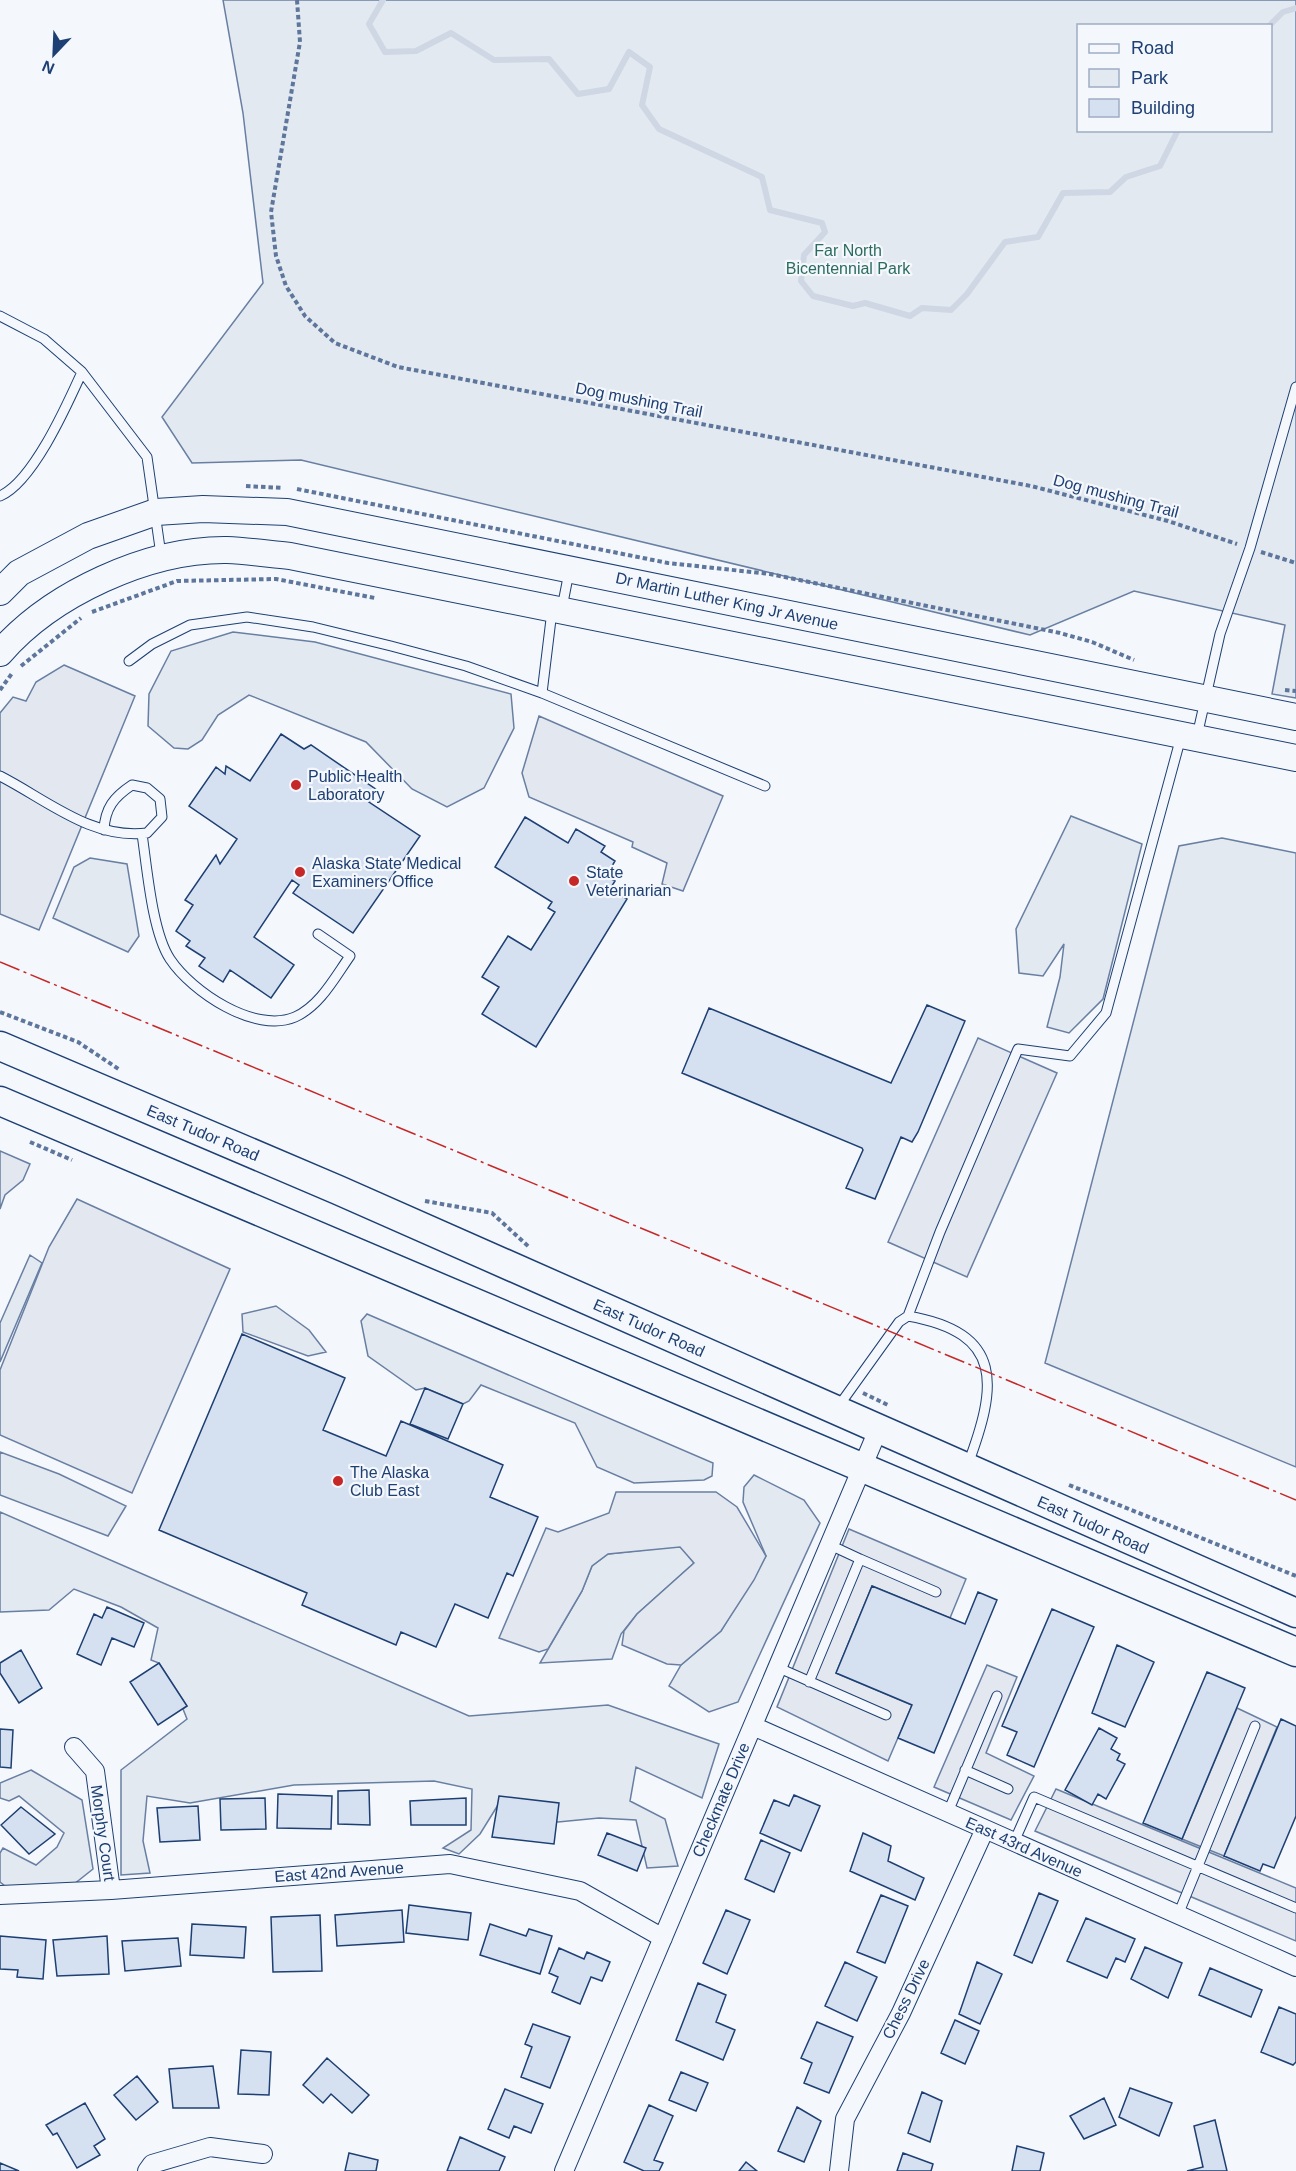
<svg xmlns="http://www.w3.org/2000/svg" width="1296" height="2171" font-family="Arial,sans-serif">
<rect width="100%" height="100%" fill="#f4f7fb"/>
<path fill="#e3e9f0" stroke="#687fa3" stroke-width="1.5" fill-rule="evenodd" d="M223,0H1296V698L1272,694L1285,625L1134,591L1030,635L301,460L192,463L162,417L263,283L243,113ZM1078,26H1270V130H1078Z
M233,632L315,642L511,694L514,728L484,788L447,807L412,789L366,742L249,695L218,715L202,740L188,749L174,748L148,726L149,694L171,651Z
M1071,816L1142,844L1103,999L1069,1033L1047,1027L1060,977L1064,944L1043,976L1019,973L1016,929Z
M1222,838L1296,853V1467L1045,1363L1179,846Z
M90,858L127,864L139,936L128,952L53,918L74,867Z
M30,1255L42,1263L0,1362V1323Z
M276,1306L309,1330L326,1352L308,1356L243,1332L242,1314Z
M367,1314L713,1463L712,1476L704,1480L634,1483L597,1467L575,1423L481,1385L469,1401L463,1404L425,1388L416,1390L368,1356L361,1321Z
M0,1452L59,1474L126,1506L108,1536L0,1495Z
M754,1475L804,1500L820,1523L738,1702L709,1712L669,1686L681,1665L721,1631L766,1556L743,1502L744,1487Z
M0,1512L469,1716L608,1705L719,1744L702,1798L636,1767L630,1801L665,1819L678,1866L647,1868L636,1820L599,1818L558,1822L498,1805L480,1834L459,1854L443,1848L471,1830L472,1789L434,1781L294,1785L190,1803L147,1796L143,1841L150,1873L121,1875V1770L187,1719L183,1709L187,1706L159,1663L151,1660L158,1628L121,1607L74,1589L49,1610L0,1612Z
M681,1546L694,1563L637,1614L621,1634L612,1659L540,1663L582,1591L592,1566L608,1554Z
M31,1770L82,1800L93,1869L69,1888L9,1889L0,1882V1853L3,1848L36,1865L57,1847L64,1833L19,1796L9,1801L0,1798V1783Z"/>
<path fill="#e3e8f0" stroke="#687fa3" stroke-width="1.5" d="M64,665L135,696L39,930L0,914V713L13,697L26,701L36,682Z
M539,716L723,796L683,891L662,884L667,863L632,847L633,842L529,797L522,773Z
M978,1038L1057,1073L967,1277L888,1242Z
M0,1151L30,1164L23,1180L5,1195L0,1209Z
M77,1199L230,1269L132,1493L0,1435V1370L49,1247Z
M616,1492H716L737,1507L766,1556L754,1580L721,1631L681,1665L667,1664L622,1645L624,1631L637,1614L694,1563L680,1547L608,1554L592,1566L582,1591L548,1649L539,1652L499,1638L546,1528L558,1532L609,1513Z
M849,1529L966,1579L950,1618L872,1586L836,1673L912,1705L888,1761L777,1707Z
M987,1665L1017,1677L986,1753L1034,1776L1011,1820L934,1787Z
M1237,1708L1277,1727L1224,1856L1182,1839Z
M1056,1789L1296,1888V1941L1035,1831Z"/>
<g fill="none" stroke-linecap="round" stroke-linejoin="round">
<path stroke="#cfd7e4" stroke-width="6" d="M383,0L369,24L385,52L416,51L451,33L494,60L549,59L578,94L609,89L629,52L650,67L642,105L659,129L762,177L770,210L822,223L825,232L804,255L801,281L813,296L853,306L865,303L910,316L922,308L951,310L967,294L1005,242L1038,237L1063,193L1110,192L1126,177L1160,166L1178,130
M1269,26L1283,12L1296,8"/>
</g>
<path fill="#d5e0f0" stroke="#1d3f73" stroke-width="1.5" d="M281,734L304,749L311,745L377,790L369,802L420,836L353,933L293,893L299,885L292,880L254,937L294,965L271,998L230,970L223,982L199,966L205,958L186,946L190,941L176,931L193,905L185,900L216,855L220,864L237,839L189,806L216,767L225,774L226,766L250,781Z
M525,817L568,843L576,829L605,846L601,852L615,861L606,876L615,881L610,889L627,899L536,1047L482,1014L499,987L482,977L508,936L531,950L555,912L548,908L552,902L495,867Z
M927,1005L965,1021L918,1132L912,1142L901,1137L875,1199L846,1188L863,1150L862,1148L682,1073L709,1008L891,1083Z
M242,1334L345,1378L323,1430L386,1456L401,1421L503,1465L490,1497L538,1517L513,1576L507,1573L488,1618L455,1604L436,1647L401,1632L396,1645L302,1605L307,1593L159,1530Z
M425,1388L463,1404L448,1439L410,1424Z
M872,1586L965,1624L978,1592L997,1600L934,1753L898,1738L912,1705L836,1673Z
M107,1607L144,1623L134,1647L112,1638L101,1665L77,1654L94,1614L102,1618Z
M1052,1609L1094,1627L1034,1767L1007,1755L1017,1732L1002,1726Z
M1117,1645L1154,1662L1125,1727L1092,1713Z
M21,1650L42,1688L19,1703L0,1673V1663Z
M159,1663L187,1706L158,1725L130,1682Z
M1207,1672L1245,1688L1182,1839L1143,1823Z
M1281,1719L1296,1726V1816L1274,1868L1263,1864L1260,1871L1224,1856Z
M1099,1728L1117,1738L1111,1749L1120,1754L1117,1760L1125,1764L1106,1799L1098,1794L1092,1805L1065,1790Z
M0,1729L13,1730L11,1768L0,1767Z
M369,1790L370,1825L338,1824V1791Z
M278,1794L332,1796L331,1829L277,1828Z
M794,1795L820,1806L801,1851L760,1833L774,1800L789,1806Z
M499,1796L559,1803L554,1844L492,1837Z
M265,1798L266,1829L221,1830L220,1799Z
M466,1798V1825H411L410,1801Z
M198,1806L200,1840L160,1842L157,1808Z
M21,1807L55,1834L29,1854L1,1825Z
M607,1833L646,1848L637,1871L598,1855Z
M863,1833L891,1846L888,1861L924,1878L915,1900L850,1871Z
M761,1840L790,1853L774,1892L745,1879Z
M1039,1893L1058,1901L1032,1963L1014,1955Z
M881,1895L908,1906L885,1963L857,1952Z
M409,1905L471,1913L468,1940L406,1933Z
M402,1910L404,1942L337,1946L335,1915Z
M726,1910L750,1920L727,1974L703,1963Z
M320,1915L322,1971L273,1972L271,1917Z
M1086,1918L1135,1939L1125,1962L1116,1958L1107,1978L1067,1961Z
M192,1924L246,1927L244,1958L190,1955Z
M490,1924L526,1936L529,1929L552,1936L540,1974L480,1955Z
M0,1936L46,1940L43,1979L17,1977L18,1970L0,1969Z
M107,1936L109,1974L57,1976L53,1940Z
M178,1938L181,1966L125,1971L122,1941Z
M1145,1947L1182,1963L1168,1998L1131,1979Z
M559,1948L584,1959L587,1952L610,1962L602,1981L591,1977L580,2004L552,1992L558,1977L549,1973Z
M845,1962L877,1977L857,2021L825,2006Z
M977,1962L1002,1974L980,2024L959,2014Z
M1210,1968L1262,1990L1251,2017L1199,1995Z
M698,1983L726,1995L716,2022L735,2030L723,2060L676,2040Z
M1279,2007L1296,2014V2062L1293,2065L1261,2052Z
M955,2020L979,2031L965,2064L941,2053Z
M817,2022L853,2037L829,2093L804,2083L812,2063L801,2058Z
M533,2024L570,2037L550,2088L521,2077L532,2047L525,2044Z
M241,2050L271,2052L269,2095L238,2094Z
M327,2058L369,2095L352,2113L331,2094L323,2103L303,2085Z
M213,2066L219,2108H173L169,2069Z
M681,2072L708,2083L696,2111L669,2100Z
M137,2076L158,2102L136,2120L114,2095Z
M1130,2088L1172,2103L1159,2136L1119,2117Z
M505,2089L543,2104L531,2133L514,2126L509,2138L488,2129Z
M922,2092L942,2101L930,2142L908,2133Z
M1104,2098L1116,2125L1084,2139L1070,2116Z
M85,2103L105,2139L94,2146L100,2155L77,2168L57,2133L53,2135L46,2125Z
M649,2105L673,2116L654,2160L663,2163L659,2171H644L624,2162Z
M797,2107L821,2121L804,2162L778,2151Z
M1215,2120L1227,2171H1187L1203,2167L1194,2126Z
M460,2137L505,2157L499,2171H447Z
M1017,2146L1044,2153L1040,2171H1012Z
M349,2153L378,2160L376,2171H345Z
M903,2153L933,2164L931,2171H897Z
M746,2162L757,2171H739Z
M0,2163L19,2171H0Z"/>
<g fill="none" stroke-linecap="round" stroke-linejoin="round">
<defs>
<path id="lane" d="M0,316L44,339L82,372L147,457L161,555
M0,496C33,482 67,405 82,372
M562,608L569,572
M552,611L542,693L765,786
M129,661L152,644L190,625L247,617L313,627L391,646L466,666L542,693
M1197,736L1220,634L1250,548L1296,387
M0,776C47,800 92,840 147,833L162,817L160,799L147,788L132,785C114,797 105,808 104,830
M142,834C147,867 152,932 170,959C192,992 255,1034 295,1017C320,1006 335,977 350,956L318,934
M908,1316L940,1232L1018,1049L1070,1056L1106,1013L1181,737
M838,1407L899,1322L908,1316C1005,1333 997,1386 968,1464
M830,1545L860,1559
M779,1668L886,1715
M809,1682L860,1559L936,1592
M965,1770L1008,1789
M948,1812L997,1696
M1014,1842L1034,1797L1296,1908
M1178,1915L1255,1726"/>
<path id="street" d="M753,1726L1296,1967
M74,1747L95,1771L111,1890
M0,1895L111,1890L450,1864L580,1891L663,1938
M147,2171L152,2164L210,2147L263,2154
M564,2171L878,1430
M839,2171L845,2119L901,2013L985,1829"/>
<path id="secondary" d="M0,592L19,573L88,536L156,512L203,509L287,512L1296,717
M0,653C51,594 148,549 227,550C248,551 269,554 290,556L1296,758"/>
<path id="primary" d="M0,1046L338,1190L1296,1613
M0,1101L1296,1652"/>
</defs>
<use href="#lane" stroke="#1d3f73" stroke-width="11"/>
<use href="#street" stroke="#1d3f73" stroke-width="20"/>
<use href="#secondary" stroke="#1d3f73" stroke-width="28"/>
<use href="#primary" stroke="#1d3f73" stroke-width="31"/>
<path stroke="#5e769c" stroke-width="4" stroke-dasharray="4.5 3" stroke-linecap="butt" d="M297,0L300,42L271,212L276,256L286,286L305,316L335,343L398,367L1031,486L1168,521L1237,544
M246,486L283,488
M297,489L668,563L770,574L1060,633L1092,642L1134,660
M1261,552L1296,563
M92,612L177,581L276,579L375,598
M21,666L81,618
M0,690L13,672
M1285,690L1296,691
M0,1012L78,1042L120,1070
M30,1142L72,1160
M425,1201L492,1213L529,1247
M863,1393L888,1405
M1069,1485L1296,1576"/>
<use href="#lane" stroke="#f4f7fb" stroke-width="9"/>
<use href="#street" stroke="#f4f7fb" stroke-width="18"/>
<use href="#secondary" stroke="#f4f7fb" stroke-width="26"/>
<use href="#primary" stroke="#f4f7fb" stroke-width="28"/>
<path stroke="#c62828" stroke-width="1.5" stroke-dasharray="21 4.5 3 4.5" stroke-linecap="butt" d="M0,962L1296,1500"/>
</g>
<g fill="#c62828" stroke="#f4f7fb" stroke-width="2">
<circle cx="296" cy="785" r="6"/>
<circle cx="300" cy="872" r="6"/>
<circle cx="574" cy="881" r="6"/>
<circle cx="338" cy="1481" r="6"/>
</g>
<g text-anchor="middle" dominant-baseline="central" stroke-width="4.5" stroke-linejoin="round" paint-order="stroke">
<g font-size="16" fill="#2c6c60" stroke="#f4f7fb">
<text x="848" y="250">Far North<tspan x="848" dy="18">Bicentennial Park</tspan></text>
</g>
<g font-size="16" fill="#1d3f73" stroke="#f4f7fb">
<text transform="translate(639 400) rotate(11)">Dog mushing Trail</text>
<text transform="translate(1116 496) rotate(15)">Dog mushing Trail</text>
<text transform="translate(727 601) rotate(12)">Dr Martin Luther King Jr Avenue</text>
<text transform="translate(203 1133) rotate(23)">East Tudor Road</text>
<text transform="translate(649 1328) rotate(24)">East Tudor Road</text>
<text transform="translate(1093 1525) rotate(24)">East Tudor Road</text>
<text transform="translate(721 1800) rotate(-67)">Checkmate Drive</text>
<text transform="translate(103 1833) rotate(82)">Morphy Court</text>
<text transform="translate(1024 1847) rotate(24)">East 43rd Avenue</text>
<text transform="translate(339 1872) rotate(-4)">East 42nd Avenue</text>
<text transform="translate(906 1999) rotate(-64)">Chess Drive</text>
</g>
<g font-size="16" fill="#1d3f73" stroke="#f4f7fb" text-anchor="start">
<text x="308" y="776">Public Health<tspan x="308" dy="18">Laboratory</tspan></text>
<text x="312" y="863">Alaska State Medical<tspan x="312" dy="18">Examiners Office</tspan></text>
<text x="586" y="872">State<tspan x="586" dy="18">Veterinarian</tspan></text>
<text x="350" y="1472">The Alaska<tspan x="350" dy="18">Club East</tspan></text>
</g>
</g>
<rect x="1077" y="24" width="195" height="108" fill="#f4f7fb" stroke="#9eadc5" stroke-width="1.5"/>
<rect x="1089" y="44" width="30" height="9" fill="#f4f7fb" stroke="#9eadc5" stroke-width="1.5"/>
<text x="1131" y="54" font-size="18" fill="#1d3f73">Road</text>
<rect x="1089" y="69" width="30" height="18" fill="#e3e9f0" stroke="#9eadc5" stroke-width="1.5"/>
<text x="1131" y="84" font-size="18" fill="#1d3f73">Park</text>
<rect x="1089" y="99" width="30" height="18" fill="#d5e0f0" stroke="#9eadc5" stroke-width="1.5"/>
<text x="1131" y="114" font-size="18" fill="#1d3f73">Building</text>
<g transform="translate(54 54) rotate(203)" stroke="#f4f7fb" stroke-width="4.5" paint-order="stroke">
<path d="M0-4.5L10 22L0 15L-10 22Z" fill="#1d3f73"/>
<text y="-9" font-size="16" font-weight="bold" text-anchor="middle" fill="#1d3f73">N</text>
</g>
</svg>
